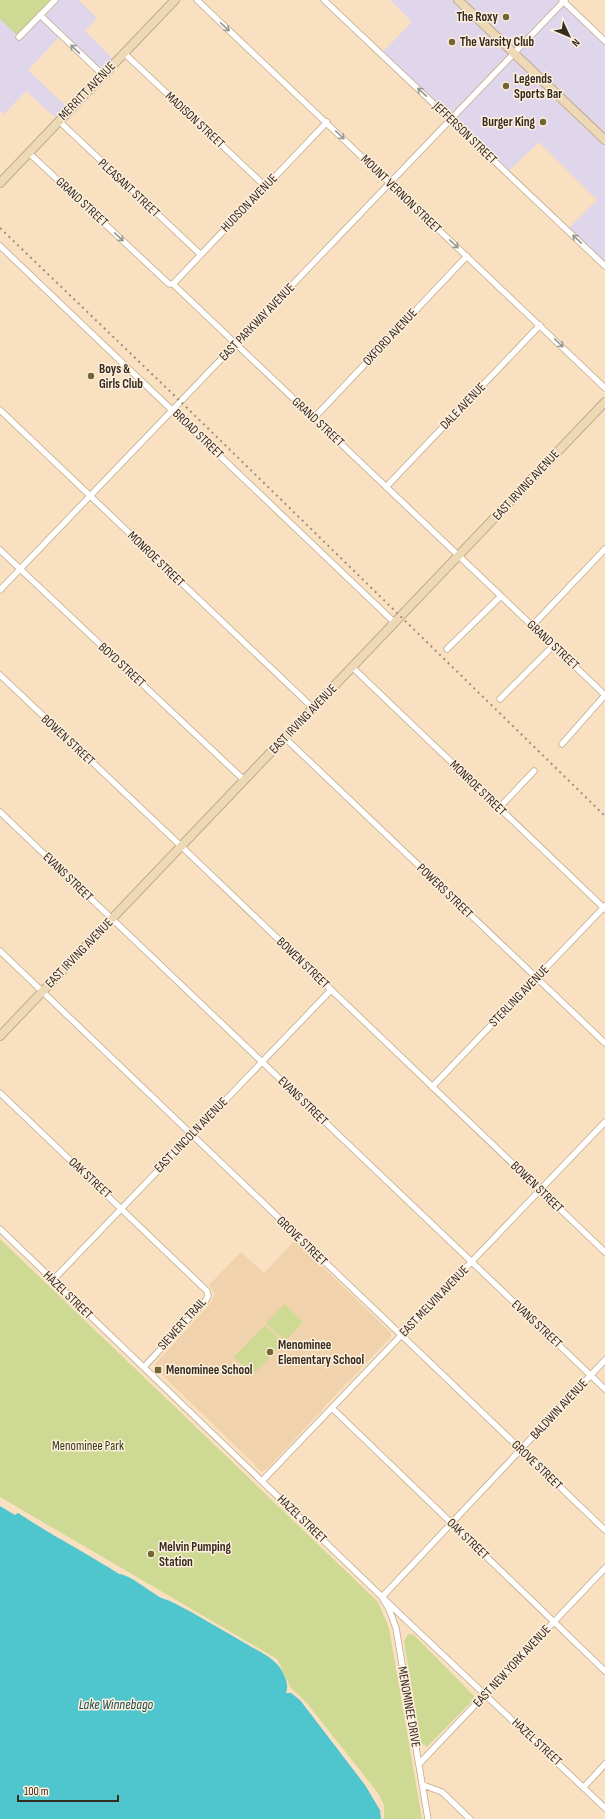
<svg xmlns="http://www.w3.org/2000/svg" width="605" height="1819" font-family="'Sofia Sans Condensed',sans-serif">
<rect width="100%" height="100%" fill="#f9e0c1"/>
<path fill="#dfd6ec" d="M0,0H79L97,18L85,31L116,62L103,75L60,36L28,70L70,110L59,121L26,91L4,114L0,111Z
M390,0H562L605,41V266L567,230L597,200L539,142L507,173L381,54L412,22Z"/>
<path fill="#f0d3ad" d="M295,1240L390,1332L392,1336L323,1408L321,1413L318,1414L269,1467L262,1472L256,1468L255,1465L155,1368L154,1365L210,1304L215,1293L209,1285L241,1252L264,1273Z"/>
<path fill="#ceda94" d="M0,0H55L19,37L0,19Z
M0,1239L378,1602L389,1628L422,1819H384V1805L378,1793L306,1702L291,1688L277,1659L0,1497Z
M285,1304L303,1322L285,1341L266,1323Z
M265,1325L284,1343L252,1375L234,1357Z
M408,1634L414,1635L474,1696L472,1701L427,1747L421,1743L404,1641Z"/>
<path fill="#4fc6cd" d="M0,1506L15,1515L18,1513C51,1535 85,1552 119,1574C130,1575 148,1590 158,1596C162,1599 169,1600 174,1603C198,1615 220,1629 243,1642C254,1649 267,1654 276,1663C283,1670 290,1684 286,1693H291L300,1700L365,1785L380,1810L381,1819H0Z"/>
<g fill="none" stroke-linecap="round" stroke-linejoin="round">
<defs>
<path id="street" d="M197,0L605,388
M324,0L605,266
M562,0L605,41
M40,15L103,75
M19,37L55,0
M124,53L265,186
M59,121L200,254
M29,153L169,284H173L605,695
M0,246L395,623
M173,284L327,122
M0,410L313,708
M314,418L467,256
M386,487L540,325
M0,550L244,780
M0,590L565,0
M532,626L605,549
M447,649L501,596
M352,667L605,909
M0,675L181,846L605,1252
M500,699L553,646
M285,738L605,1043
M562,744L605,695
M499,808L534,771
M0,812L605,1389
M0,951L605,1530
M432,1087L605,906
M0,1093L207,1291L208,1296L206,1300L144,1367
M0,1229L406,1620L605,1808
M53,1280L331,990
M332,1408L605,1671
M262,1481L605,1122
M419,1764L605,1568
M423,1785L442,1792L470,1819
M584,1787L605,1764
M428,1819L396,1628L389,1609L382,1597L605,1360"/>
<path id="secondary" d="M458,0L605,140
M0,183L175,0
M0,1036L605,402"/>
</defs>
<use href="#street" stroke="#c1a98b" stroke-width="7"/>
<use href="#secondary" stroke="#c1a98b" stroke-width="10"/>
<use href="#street" stroke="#fff" stroke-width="5.5"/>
<use href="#secondary" stroke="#eed9b6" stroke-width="8"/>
<path stroke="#a08e78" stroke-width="2" stroke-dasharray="2 4" stroke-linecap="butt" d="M0,228L180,401L605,816"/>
</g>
<defs><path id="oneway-shaft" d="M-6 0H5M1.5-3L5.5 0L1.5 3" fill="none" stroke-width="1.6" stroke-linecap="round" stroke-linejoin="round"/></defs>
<g stroke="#9a9690">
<use href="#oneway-shaft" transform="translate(225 27) rotate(43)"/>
<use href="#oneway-shaft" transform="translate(75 49) rotate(-137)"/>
<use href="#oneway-shaft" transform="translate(422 92) rotate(-137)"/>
<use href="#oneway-shaft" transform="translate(340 135) rotate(44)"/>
<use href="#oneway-shaft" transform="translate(119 237) rotate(43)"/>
<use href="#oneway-shaft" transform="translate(577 239) rotate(-137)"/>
<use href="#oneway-shaft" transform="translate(454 244) rotate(43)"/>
<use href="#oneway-shaft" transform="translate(559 343) rotate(44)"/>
</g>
<g fill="#736532" stroke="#feefdd" stroke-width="1.5">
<circle cx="506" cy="17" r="4"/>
<circle cx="452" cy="42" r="4"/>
<circle cx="506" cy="86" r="4"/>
<circle cx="543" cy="122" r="4"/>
<circle cx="91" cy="376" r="4"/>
<circle cx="270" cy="1352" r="4"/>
<rect x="154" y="1366" width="8" height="8" rx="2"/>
<circle cx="151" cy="1554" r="4"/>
</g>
<g text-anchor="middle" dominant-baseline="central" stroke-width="3" stroke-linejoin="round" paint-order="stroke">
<g font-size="13" font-weight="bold" fill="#352c20" stroke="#feefdd" text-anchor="start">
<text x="498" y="17" text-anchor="end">The Roxy</text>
<text x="460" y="42">The Varsity Club</text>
<text x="514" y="79">Legends<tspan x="514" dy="15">Sports Bar</tspan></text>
<text x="535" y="122" text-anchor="end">Burger King</text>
<text x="99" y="369">Boys &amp;<tspan x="99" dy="15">Girls Club</tspan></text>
<text x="278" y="1345">Menominee<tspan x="278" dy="15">Elementary School</tspan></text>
<text x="166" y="1370">Menominee School</text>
<text x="159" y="1547">Melvin Pumping<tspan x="159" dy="15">Station</tspan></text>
</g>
<g font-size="13" fill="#352c20" stroke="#feefdd">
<text transform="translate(87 91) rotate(-46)">MERRITT AVENUE</text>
<text transform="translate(195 120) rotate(43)">MADISON STREET</text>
<text transform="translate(465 133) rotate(44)">JEFFERSON STREET</text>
<text transform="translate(129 188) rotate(43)">PLEASANT STREET</text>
<text transform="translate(401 194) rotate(44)">MOUNT VERNON STREET</text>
<text transform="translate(82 202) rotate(43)">GRAND STREET</text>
<text transform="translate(249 203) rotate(-46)">HUDSON AVENUE</text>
<text transform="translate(257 322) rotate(-46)">EAST PARKWAY AVENUE</text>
<text transform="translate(390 337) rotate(-47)">OXFORD AVENUE</text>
<text transform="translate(463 406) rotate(-46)">DALE AVENUE</text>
<text transform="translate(318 422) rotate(43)">GRAND STREET</text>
<text transform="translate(198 434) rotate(44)">BROAD STREET</text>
<text transform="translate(526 485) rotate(-47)">EAST IRVING AVENUE</text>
<text transform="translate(156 559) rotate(44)">MONROE STREET</text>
<text transform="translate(553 645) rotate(43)">GRAND STREET</text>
<text transform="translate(122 665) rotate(43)">BOYD STREET</text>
<text transform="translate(303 719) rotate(-46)">EAST IRVING AVENUE</text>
<text transform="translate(68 740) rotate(43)">BOWEN STREET</text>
<text transform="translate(478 788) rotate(44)">MONROE STREET</text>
<text transform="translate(68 877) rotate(44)">EVANS STREET</text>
<text transform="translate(445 891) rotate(44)">POWERS STREET</text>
<text transform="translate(79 953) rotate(-46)">EAST IRVING AVENUE</text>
<text transform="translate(303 963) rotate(44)">BOWEN STREET</text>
<text transform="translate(519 996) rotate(-46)">STERLING AVENUE</text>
<text transform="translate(303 1101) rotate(44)">EVANS STREET</text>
<text transform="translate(191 1135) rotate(-46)">EAST LINCOLN AVENUE</text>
<text transform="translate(90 1178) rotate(43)">OAK STREET</text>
<text transform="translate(537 1187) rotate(44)">BOWEN STREET</text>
<text transform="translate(302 1241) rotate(44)">GROVE STREET</text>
<text transform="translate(68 1295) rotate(44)">HAZEL STREET</text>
<text transform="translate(434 1301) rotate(-46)">EAST MELVIN AVENUE</text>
<text transform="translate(182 1324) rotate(-48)">SIEWERT TRAIL</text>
<text transform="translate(537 1324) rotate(43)">EVANS STREET</text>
<text transform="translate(559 1409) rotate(-47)">BALDWIN AVENUE</text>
<text transform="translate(537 1465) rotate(44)">GROVE STREET</text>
<text transform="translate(302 1519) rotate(44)">HAZEL STREET</text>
<text transform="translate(468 1539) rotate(44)">OAK STREET</text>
<text transform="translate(512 1666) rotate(-47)">EAST NEW YORK AVENUE</text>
<text transform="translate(409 1707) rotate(80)">MENOMINEE DRIVE</text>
<text transform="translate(537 1742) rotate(43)">HAZEL STREET</text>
</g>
<g font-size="13" fill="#343916" stroke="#feefdd">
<text x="88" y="1446">Menominee Park</text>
</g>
<g font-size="14" font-style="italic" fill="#1a4e51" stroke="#feefdd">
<text x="116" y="1704">Lake Winnebago</text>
</g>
</g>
<g transform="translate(569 36) rotate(134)" stroke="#feefdd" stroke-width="3" paint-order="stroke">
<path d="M0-3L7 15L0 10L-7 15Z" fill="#352c20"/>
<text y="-6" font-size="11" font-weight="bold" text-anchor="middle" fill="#352c20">N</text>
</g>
<path d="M18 1795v6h100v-6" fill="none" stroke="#352c20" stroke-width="2"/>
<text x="24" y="1795" font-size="12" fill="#352c20" stroke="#feefdd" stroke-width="3" paint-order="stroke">100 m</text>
</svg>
